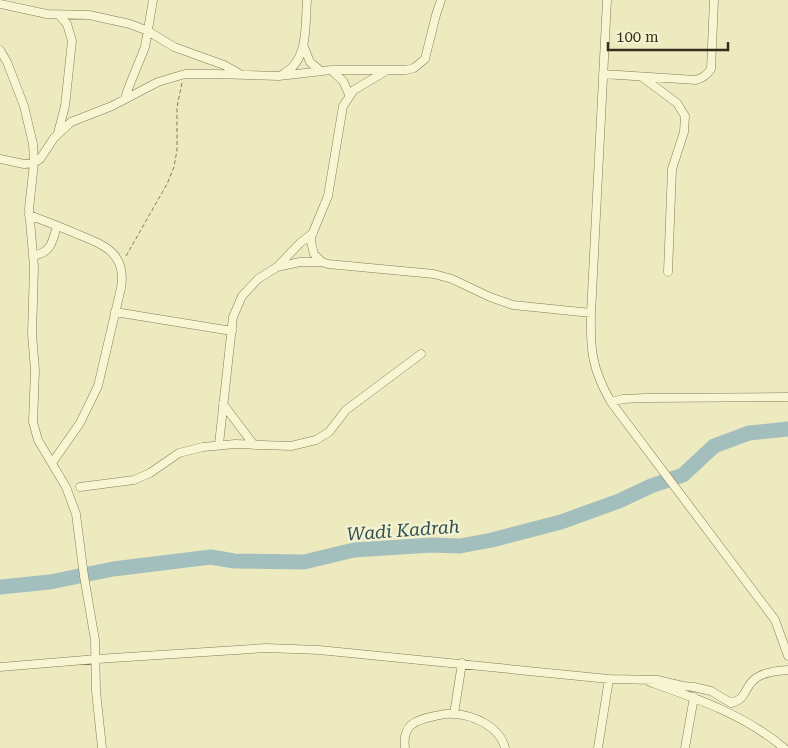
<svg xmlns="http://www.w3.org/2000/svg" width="788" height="748" font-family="'Roboto Serif',serif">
<rect width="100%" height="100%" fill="#edeac0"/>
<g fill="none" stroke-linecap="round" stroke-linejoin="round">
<path stroke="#a3bfbd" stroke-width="15" d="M0,587L50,582L113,569L211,557L234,561L304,562L354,550L432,545L460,546L492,540L561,522L619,501L651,486L683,475L714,446L749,433L788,429"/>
<defs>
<path id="street" d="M607,0L591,313C590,350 592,369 611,402L775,620L788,656
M0,4L47,14L89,15L130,24L148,31L174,47L224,65L240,74
M304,47L310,62L321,71
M0,50L7,62L24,106L33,144L34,163L29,209L34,267L32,334L35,370L33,422L38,440L66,487L76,514L84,576L95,640L96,691L102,748
M331,70L343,81L349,94
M386,71L354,90L343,106L328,196L311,237V242L314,254L322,262L328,264L434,274L452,279L490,297L513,305L591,313
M283,74C309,61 305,25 307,0
M603,74L696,80C703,78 707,75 711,69L714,0
M642,77L677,103L685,116L684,132L672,169L668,272
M125,99L128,89L145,47L153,0
M58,133L65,106L72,41L67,24L59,15
M0,159L24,164L34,163L40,159L54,138L71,122L112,106L158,82L185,74H215L279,76L331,70H406L414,68L425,59L436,15L441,0
M29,215C45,221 61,227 77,234C104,245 127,253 121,288L98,386L80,423L52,463
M33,256C52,252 52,242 57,226
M278,266L300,243L313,233
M115,312L232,331
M611,402L623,399L645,398L788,397
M223,404L254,445
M219,444L233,317L242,296L258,279L277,267L300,262H322
M80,487L134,480L150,473L179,453L203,447L235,444L291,446L316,440L329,432L346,410L421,354
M0,667L97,659L266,648L319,650L609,679L657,680L683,686L694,687L711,691L731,703C748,699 744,686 756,678C765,672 777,671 788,670
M650,682C698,699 745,715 784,748
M454,714L462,663
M405,748C402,725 415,720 435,716C441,715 447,713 454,714C474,715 500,727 505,748
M598,748L609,679
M685,748L694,697"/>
</defs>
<use href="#street" stroke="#867b58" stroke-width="9"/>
<path stroke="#867b58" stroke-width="1" stroke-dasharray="4 2.5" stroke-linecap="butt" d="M126,256L167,184L174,167L177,150V107L182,83"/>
<use href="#street" stroke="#f8f5d3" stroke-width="8"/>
</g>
<g text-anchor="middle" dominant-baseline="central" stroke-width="4.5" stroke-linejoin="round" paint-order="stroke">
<g font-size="18" font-style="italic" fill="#2c4e55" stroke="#f5f2d0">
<text transform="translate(403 530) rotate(-4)">Wadi Kadrah</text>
</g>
</g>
<path d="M608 42v8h120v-8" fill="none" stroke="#362e1d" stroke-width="2.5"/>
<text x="616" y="42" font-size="15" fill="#362e1d" stroke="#f5f2d0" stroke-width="4" paint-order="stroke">100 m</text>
</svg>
